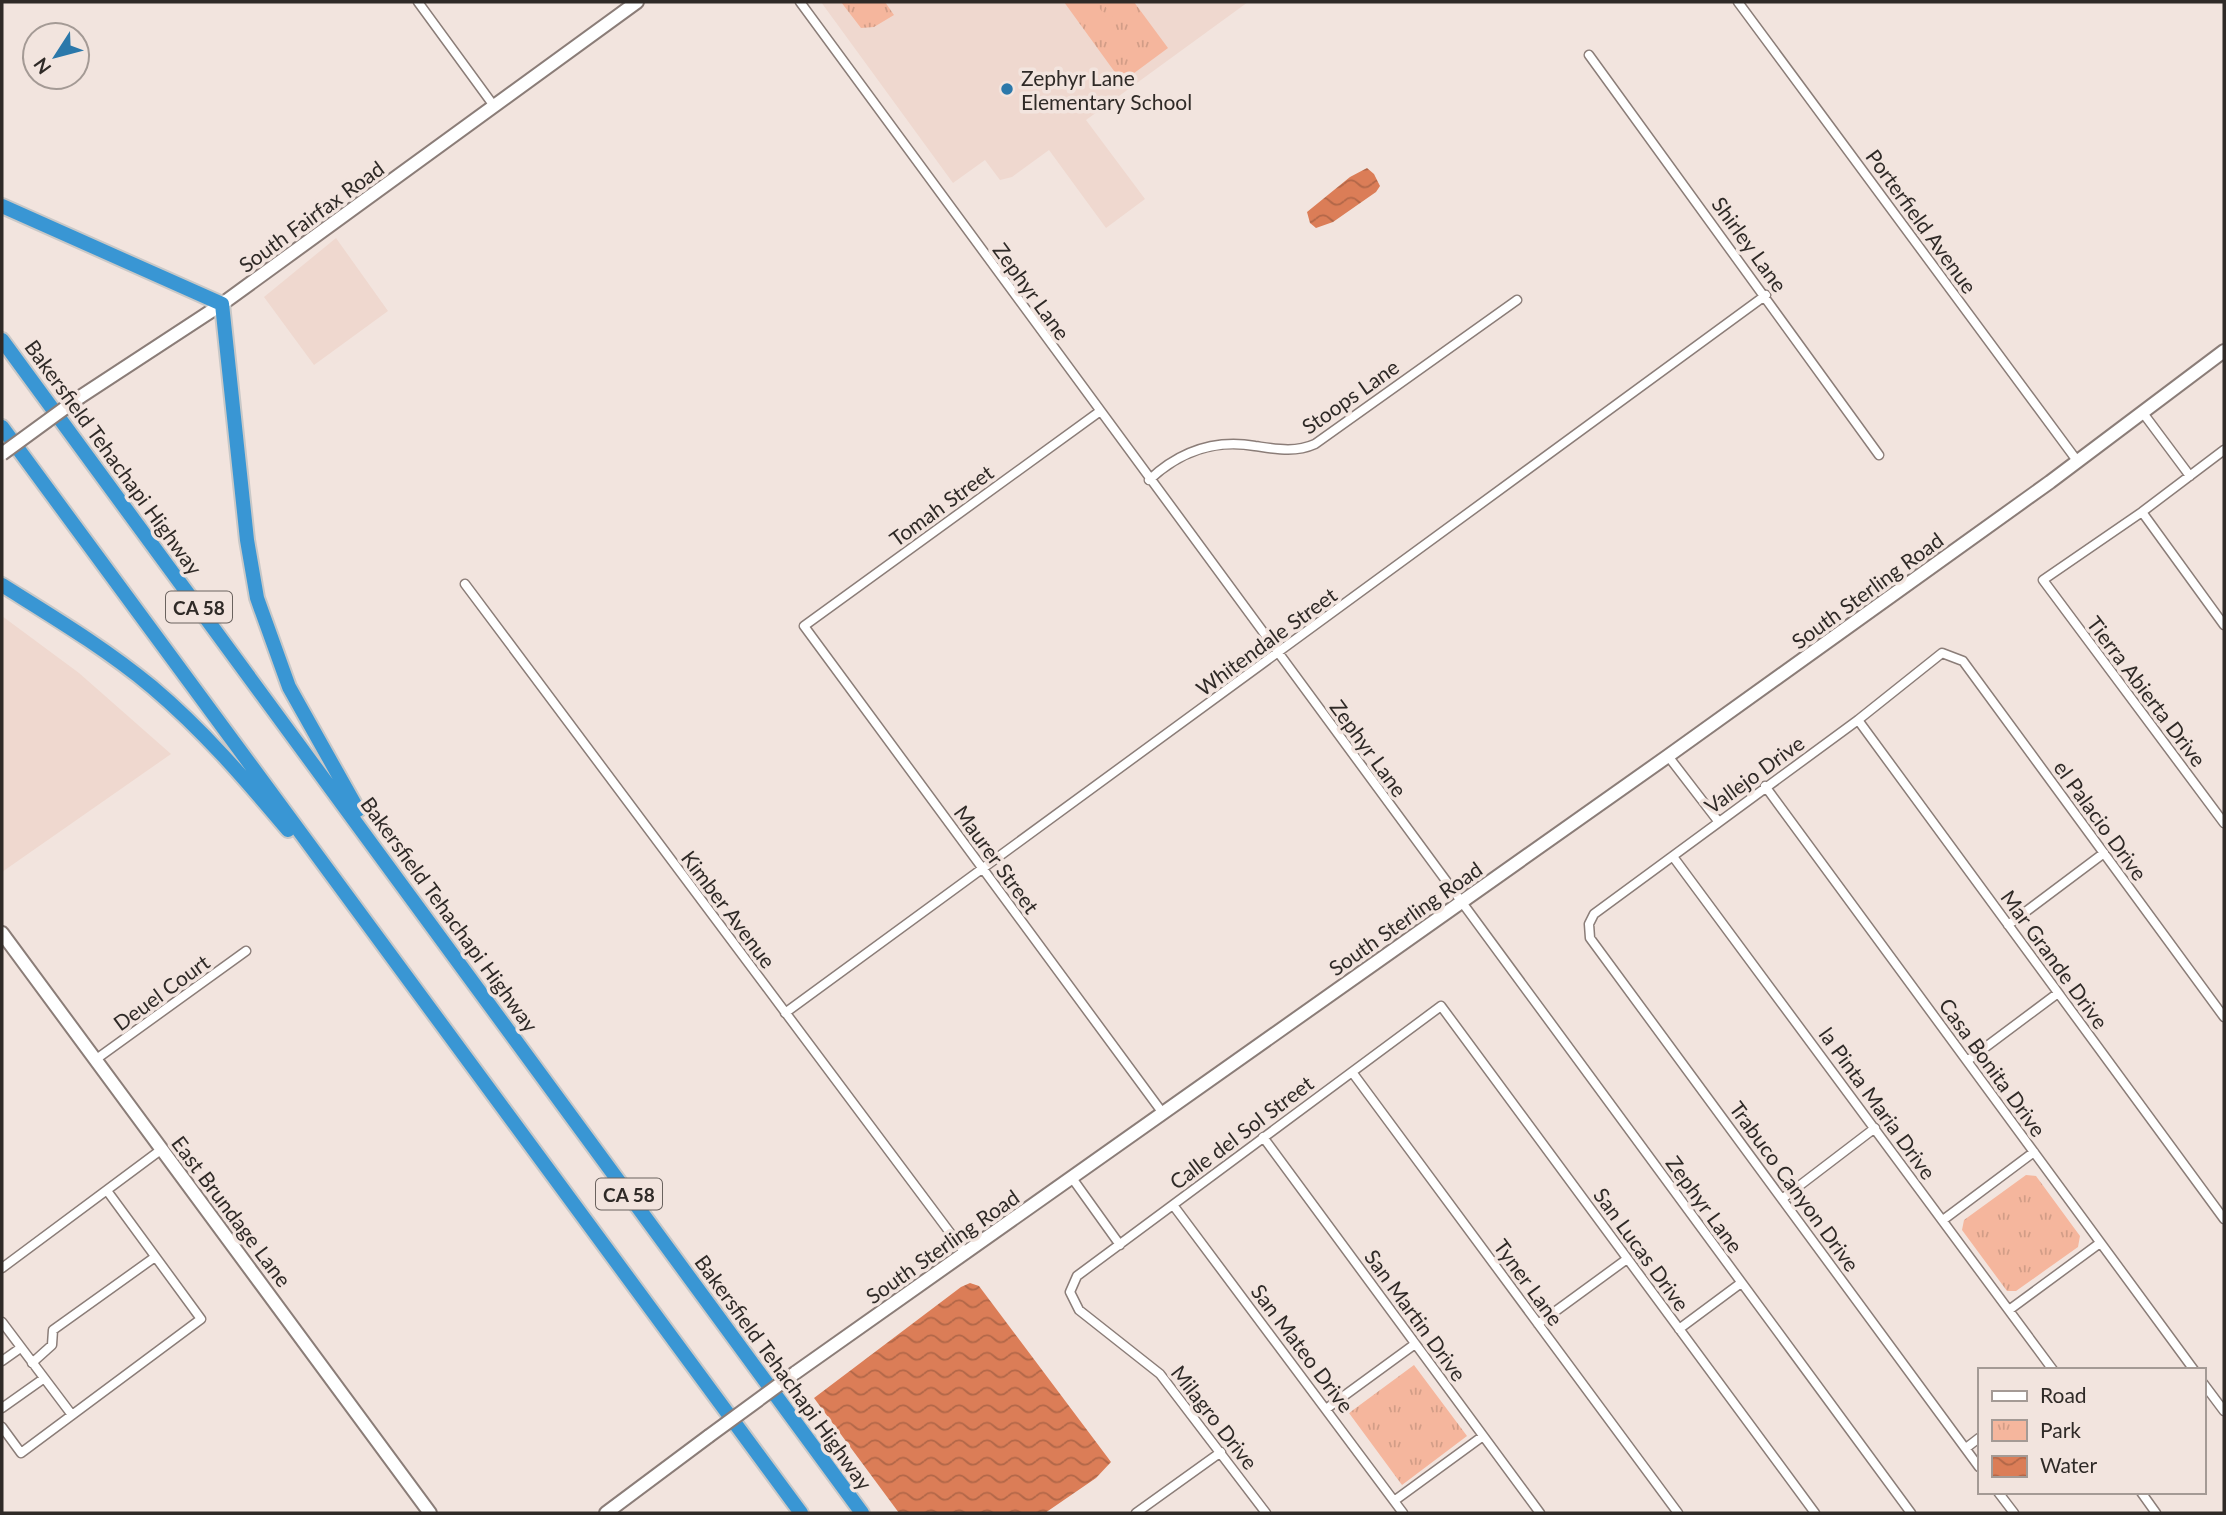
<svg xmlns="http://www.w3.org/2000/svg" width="2226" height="1515" font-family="Lato,sans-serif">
<defs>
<pattern id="park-tufts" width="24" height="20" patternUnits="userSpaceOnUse" patternTransform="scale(1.75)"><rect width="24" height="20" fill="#f5b69d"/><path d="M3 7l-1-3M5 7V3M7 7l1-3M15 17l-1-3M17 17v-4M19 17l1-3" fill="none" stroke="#d29d87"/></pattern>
<pattern id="water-waves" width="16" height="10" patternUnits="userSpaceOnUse" patternTransform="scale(1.75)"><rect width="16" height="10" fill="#db7d57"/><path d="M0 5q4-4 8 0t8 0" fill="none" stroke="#b26748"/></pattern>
</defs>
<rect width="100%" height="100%" fill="#f2e4de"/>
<path fill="#efd8cf" d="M821,2H1248L1086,120L1145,199L1106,228L1049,150L1012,177L1000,180L985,160L953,183Z
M336,238L388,311L314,365L264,297Z
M2,616L79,673L171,754L2,872Z"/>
<path fill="url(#park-tufts)" d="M841,2H885L894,15L874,27L861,28Z
M1064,2H1134L1168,48L1122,82Z
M2026,1175L2036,1176L2080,1236L2078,1247L2016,1291H2007L1962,1230L1964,1220Z
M1414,1365L1467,1436L1402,1485L1349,1413Z"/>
<path fill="#f5b69d" d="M1092,2H1095L1114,28L1097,40L1077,12Z
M1102,2H1127L1135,12L1118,24Z"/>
<path fill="url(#water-waves)" d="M1367,168L1374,174L1380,186L1376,192L1333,222L1316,228L1310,223L1307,212L1350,177Z
M970,1283L979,1286L1111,1462L1096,1478L1045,1513H899L814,1398L961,1287Z"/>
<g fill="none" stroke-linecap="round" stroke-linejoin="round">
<defs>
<path id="street" d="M418,2L494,106
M800,2L1911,1513
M1738,2L2078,462
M1589,55L1879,455
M1099,412L804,626L1162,1112
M2143,413L2190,476
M2224,450L2142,512L2043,580L2224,823
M1149,480C1180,451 1214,439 1255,446C1276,449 1295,453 1315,444L1517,300
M2142,512L2224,625
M465,584L966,1254
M1858,720L2224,1219
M1668,756L1718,821
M1765,786L2194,1370
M1674,858L2053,1370
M2008,925L2104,853
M785,1013L1766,295
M95,1060L246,951
M1967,1061L2058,993
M1352,1072L1678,1513
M1263,1137L1540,1513
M1072,1178L1120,1245
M1782,1199L1875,1128
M1173,1205L1403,1513
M1943,1220L2034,1152
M2,1268L162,1149
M2009,1310L2100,1243
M2,1322L72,1415
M1538,1324L1627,1259
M1679,1329L1741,1283
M2,1361L19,1349
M32,1363L52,1345L53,1330L155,1257
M2203,1383L2224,1411
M2,1408L43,1379
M1326,1409L1415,1344
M2,1427L21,1453L201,1319L108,1192
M1966,1448L1979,1438
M1979,1467L1590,938L1589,924L1594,914L1858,720L1942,653L1963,661L2224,1017
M1998,1492L2014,1513
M2141,1492L2156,1513
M1394,1501L1483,1436
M1136,1513L1221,1452
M1266,1513L1160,1374L1079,1310L1070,1292L1077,1276L1441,1006L1815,1513"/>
<path id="secondary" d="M80,397L222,304L637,2
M2,933L430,1513
M795,1373L1668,756L2050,482L2224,351
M606,1513L709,1436"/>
<path id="highway" d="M2,206L222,304L247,540L257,598L289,687L358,810
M2,340L862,1513
M2,427L801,1513
M2,585C53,617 105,648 152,687C203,730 245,779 288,830"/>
</defs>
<use href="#street" stroke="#8b7d78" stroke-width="11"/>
<use href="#secondary" stroke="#8b7d78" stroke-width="16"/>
<use href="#highway" stroke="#c9c8c7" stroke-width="18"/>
<use href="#street" stroke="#fff" stroke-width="8"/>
<use href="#secondary" stroke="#fff" stroke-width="12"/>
<use href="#highway" stroke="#3996d4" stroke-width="14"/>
<defs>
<path id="secondary-bridge" d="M2,454L80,397
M709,1436L795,1373"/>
</defs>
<use href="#secondary-bridge" stroke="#8b7d78" stroke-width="16" stroke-linecap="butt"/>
<use href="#secondary-bridge" stroke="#fff" stroke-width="12"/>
</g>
<circle fill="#2b78aa" stroke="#f2e4de" stroke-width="2.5" cx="1007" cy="89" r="7"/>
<g text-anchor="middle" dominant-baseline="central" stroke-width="7" stroke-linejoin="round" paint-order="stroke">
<g fill="#f2e4de" stroke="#6a625e" stroke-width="2">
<rect x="166" y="591.5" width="66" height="31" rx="5"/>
<rect x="596" y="1178.5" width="66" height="31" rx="5"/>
</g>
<g font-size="19" font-weight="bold" fill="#2f2a27">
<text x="199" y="607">CA 58</text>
<text x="629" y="1194">CA 58</text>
</g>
<g font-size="21" fill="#2f2a27" stroke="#f2e4de" text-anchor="start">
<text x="1021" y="77">Zephyr Lane<tspan x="1021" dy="24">Elementary School</tspan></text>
</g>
<g font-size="21" fill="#2f2a27" stroke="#f2e4de">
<text transform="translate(311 216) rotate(-36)">South Fairfax Road</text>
<text transform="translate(1922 221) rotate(54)">Porterfield Avenue</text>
<text transform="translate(1750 244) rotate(54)">Shirley Lane</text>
<text transform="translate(1032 291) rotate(54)">Zephyr Lane</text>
<text transform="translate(1350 396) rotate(-35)">Stoops Lane</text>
<text transform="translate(114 457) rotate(54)">Bakersfield Tehachapi Highway</text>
<text transform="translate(941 505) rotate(-36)">Tomah Street</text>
<text transform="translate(1867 590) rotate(-36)">South Sterling Road</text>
<text transform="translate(1266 641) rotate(-36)">Whitendale Street</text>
<text transform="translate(2147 691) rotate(53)">Tierra Abierta Drive</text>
<text transform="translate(1369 748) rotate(54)">Zephyr Lane</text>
<text transform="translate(1754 774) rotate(-36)">Vallejo Drive</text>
<text transform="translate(2101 820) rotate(54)">el Palacio Drive</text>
<text transform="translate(997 859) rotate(54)">Maurer Street</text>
<text transform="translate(729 909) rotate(53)">Kimber Avenue</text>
<text transform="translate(450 914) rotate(54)">Bakersfield Tehachapi Highway</text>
<text transform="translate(1405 918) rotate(-35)">South Sterling Road</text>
<text transform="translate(2055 959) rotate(54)">Mar Grande Drive</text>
<text transform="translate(161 992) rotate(-36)">Deuel Court</text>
<text transform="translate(1993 1067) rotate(54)">Casa Bonita Drive</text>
<text transform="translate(1878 1103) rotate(54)">la Pinta Maria Drive</text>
<text transform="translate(1241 1132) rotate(-37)">Calle del Sol Street</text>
<text transform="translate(1795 1186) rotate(54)">Trabuco Canyon Drive</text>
<text transform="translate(1705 1204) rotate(54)">Zephyr Lane</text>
<text transform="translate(232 1211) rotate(53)">East Brundage Lane</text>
<text transform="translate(942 1246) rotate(-35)">South Sterling Road</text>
<text transform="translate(1642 1249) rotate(54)">San Lucas Drive</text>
<text transform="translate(1529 1282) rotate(54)">Tyner Lane</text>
<text transform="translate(1416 1315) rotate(54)">San Martin Drive</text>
<text transform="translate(1303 1348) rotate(53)">San Mateo Drive</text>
<text transform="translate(784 1372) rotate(54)">Bakersfield Tehachapi Highway</text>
<text transform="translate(1215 1417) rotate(52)">Milagro Drive</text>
</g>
</g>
<rect width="2226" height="1515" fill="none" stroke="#2f2a27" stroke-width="7"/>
<rect x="1978" y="1368" width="228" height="126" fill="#f2e4de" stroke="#a49a95" stroke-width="2"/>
<rect x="1992" y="1391" width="35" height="10" fill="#ffffff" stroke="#a49a95" stroke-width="2"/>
<text x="2040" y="1403" font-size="21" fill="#2f2a27">Road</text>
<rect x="1992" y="1420" width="35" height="21" fill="url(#park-tufts)" stroke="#a49a95" stroke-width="2"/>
<text x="2040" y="1438" font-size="21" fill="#2f2a27">Park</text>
<rect x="1992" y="1456" width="35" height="21" fill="url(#water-waves)" stroke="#a49a95" stroke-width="2"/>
<text x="2040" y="1473" font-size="21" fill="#2f2a27">Water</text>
<g transform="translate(56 56) rotate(234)"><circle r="33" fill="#f2e4de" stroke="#a49a95" stroke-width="2"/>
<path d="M0-5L12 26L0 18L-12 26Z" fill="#2b78aa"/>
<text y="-10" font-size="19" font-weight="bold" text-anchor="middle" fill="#2f2a27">N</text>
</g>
</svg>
